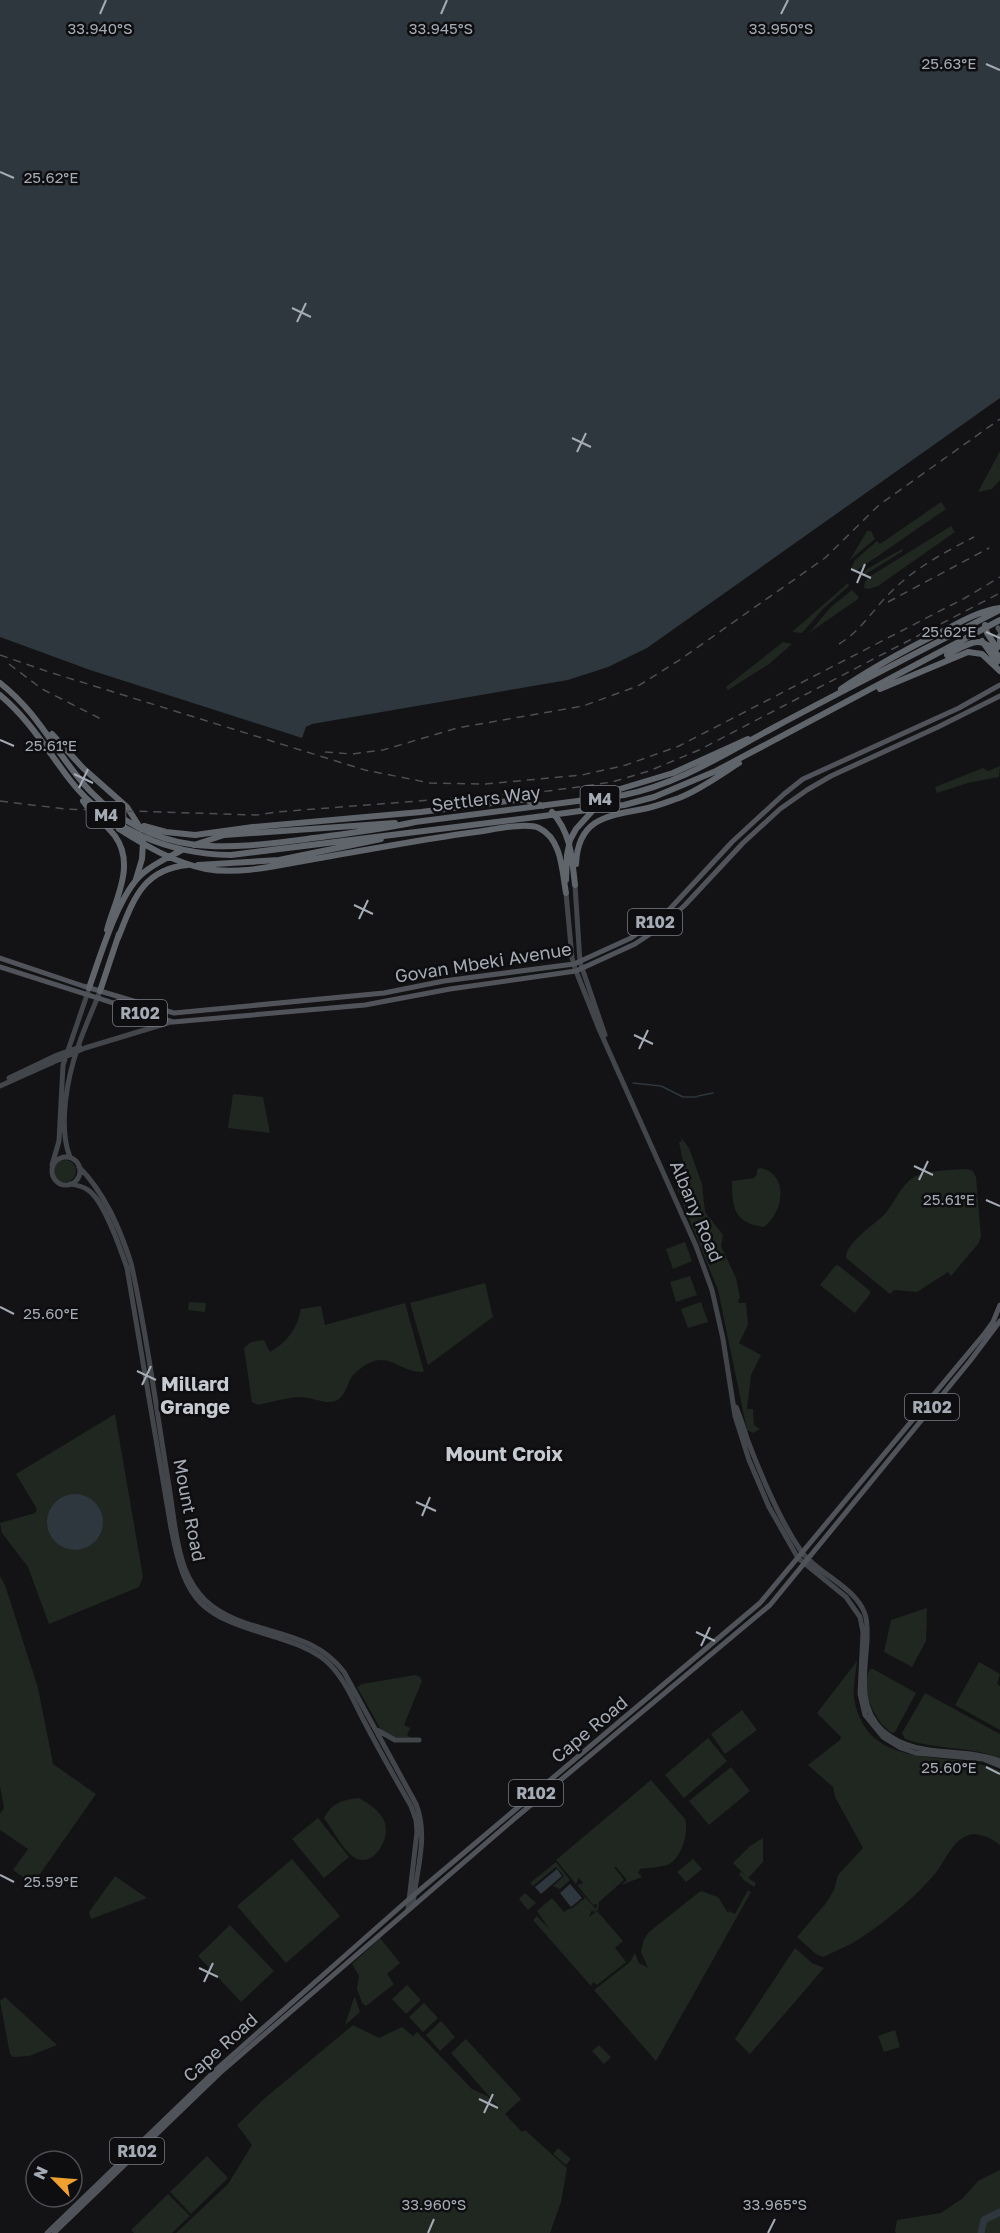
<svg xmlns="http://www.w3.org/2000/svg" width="1000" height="2233" font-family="'Golos Text',sans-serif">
<rect width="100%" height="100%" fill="#131315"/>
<path fill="#1f2720" d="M1000,451V480L992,489L978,492Z
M941,502L946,509L856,571L851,569L855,560L877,541L880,544Z
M951,526L955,532L878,586L869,589L864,588L865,582L869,577Z
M867,531H871L875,539L849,561Z
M902,549L903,551L858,579L867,569Z
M848,583L849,586L824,608L802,633L792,632Z
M852,590L859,597L858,599L809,633L831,607Z
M783,642L792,644L769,664L728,690L726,687Z
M1000,766L999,777L968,783L937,793L935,787L983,768L988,771Z
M233,1094L263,1097L270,1133L228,1128Z
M680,1136L689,1148L702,1184L705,1212L723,1235L721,1246L736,1278L740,1298L738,1300L739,1303H746L748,1325L739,1343L761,1355L751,1375L747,1409H753L754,1425L760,1429L753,1433L747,1430L718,1290L677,1189L680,1187L681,1178L679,1164L683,1161L679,1142L682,1141Z
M54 1171a11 11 0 1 1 22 0a11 11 0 1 1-22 0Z
M761,1168C790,1175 783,1213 764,1227C734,1223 732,1208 732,1181L754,1178L757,1174V1169Z
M967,1169L973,1171L976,1177L981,1237L978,1244L951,1276L948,1272L917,1292L894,1290L890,1294L846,1258C845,1244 873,1225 883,1216C894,1205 901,1183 916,1176C927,1170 954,1170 967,1169Z
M685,1242L692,1261L673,1269L666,1249Z
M838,1265L870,1291V1294L855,1313L820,1285L835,1266Z
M690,1276L697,1295L676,1302L670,1282Z
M485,1283L493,1317L428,1365L410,1303Z
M189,1302L206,1303L205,1312L188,1310Z
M701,1302L708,1322L688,1328L681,1309Z
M405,1303L424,1372C394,1372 388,1345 356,1372C347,1379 347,1397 335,1401C325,1405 310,1396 299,1397C285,1398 271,1402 258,1405L252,1402L244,1348L251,1342L264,1340L270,1352C287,1342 297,1329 301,1309L321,1306L325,1325Z
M115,1414L143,1577L139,1587L49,1624L28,1567L2,1533L0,1523L35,1513L37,1509L16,1474Z
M0,1576L5,1585L38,1688L53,1764L96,1794L33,1884L13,1870L28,1849L0,1830V1814L4,1808L0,1786Z
M927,1608L926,1641L912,1667L884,1652L891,1620Z
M857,1661C856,1672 853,1687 854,1698C868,1776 950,1747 1000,1771V1845C991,1838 978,1831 966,1836C950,1844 945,1862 934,1875C917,1895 890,1918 868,1933C855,1943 838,1950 823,1957L816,1954L797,1937L826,1903L834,1890L838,1875L863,1848L835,1797L833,1787L808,1765L840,1740L841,1737L817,1713Z
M979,1662L1000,1674L997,1684L1000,1686V1730L955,1705Z
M870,1669H873L916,1693L895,1732L892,1733C875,1723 859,1688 870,1669Z
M415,1675L420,1677L422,1681L404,1725L410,1728L407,1735L411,1738L392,1737L381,1730L357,1687L362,1684Z
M925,1693L1000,1734V1758C969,1746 936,1750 905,1739L902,1733Z
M742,1710L757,1730L725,1754L711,1734Z
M708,1738L727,1761L684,1798L665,1775Z
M731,1767L750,1791L709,1825L689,1801Z
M651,1780L685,1819C689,1832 682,1859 667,1865C660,1867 648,1868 640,1869L638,1873L642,1877L621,1885L627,1880L616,1867H614L624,1880L599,1902L598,1910L594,1912L592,1910L589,1917L597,1911L623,1941L615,1948L626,1962L597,1985L593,1982L591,1986L533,1920L537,1916L550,1930L537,1911L552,1898L564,1912L570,1908L571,1909L585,1898L571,1882L596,1909L597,1904L593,1905L577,1885L583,1883L579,1878L576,1884L556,1860Z
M359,1798C369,1804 381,1811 385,1823C390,1841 372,1871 352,1856C343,1849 332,1829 324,1818C332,1803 342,1800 359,1798Z
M318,1818L349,1857L324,1878L292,1839Z
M763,1838V1862L748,1878L756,1883L754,1887L744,1880L739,1874L741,1872L747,1877L733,1863L750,1846Z
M292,1859L340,1916L286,1963L237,1906Z
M693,1859L702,1869L686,1882L677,1872Z
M556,1862L570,1880L560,1889L553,1886L564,1876L556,1867L533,1886L530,1883Z
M115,1876L147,1898L91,1919L89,1912Z
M748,1890L751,1892L656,2061L594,1990L630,1962L635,1953L639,1963L648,1968L641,1952L644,1939L649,1932L698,1893L701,1891L718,1897L728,1913L729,1911L735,1914Z
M525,1893L536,1903L528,1910L519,1899Z
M230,1925L274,1971L241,2002L198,1956Z
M380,1938L400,1963L387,1974L394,1984L366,2006L362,2003L357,1989L359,1976L352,1964Z
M795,1948L812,1963L824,1968L750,2054L735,2039Z
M407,1985L421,2000L406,2014L392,1999Z
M5,1997L57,2045L29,2056L13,2057L10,2054L0,2001Z
M355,1997L360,2012L345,2025L354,1998Z
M424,2003L438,2018L423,2032L409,2017Z
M441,2021L455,2037L440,2051L426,2035Z
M353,2025L379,2038L402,2027L413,2036L417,2032L472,2089L487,2096L504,2113L451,2053L466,2039L521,2099L505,2114L522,2132L525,2130L567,2168L561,2202L550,2233H176L228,2184L252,2145L237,2125L265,2098Z
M895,2030L900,2047L884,2052L878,2036Z
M599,2045L611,2057L604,2064L592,2051Z
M558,2148L571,2159L566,2165L553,2154Z
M207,2156L228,2178L191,2214L170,2192Z
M1000,2170V2233H896L895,2231L897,2220L941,2213L963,2198L978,2181Z
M168,2194L190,2216L172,2233H134L131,2230Z"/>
<path fill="#2d373d" d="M0,0H1000V398L647,648L608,667L568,680L312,724L306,727L302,738L90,670L0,637Z
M47 1522a28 28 0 1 1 56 0a28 28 0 1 1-56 0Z
M557,1869L562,1876L541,1894L535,1887Z
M570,1884L582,1898L571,1907L560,1893Z"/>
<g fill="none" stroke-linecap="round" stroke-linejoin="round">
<path stroke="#2d373d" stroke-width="1.5" d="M633,1083L661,1086L683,1097H697
M698,1096L713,1093"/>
<path stroke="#2d373d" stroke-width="7" d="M981,2233L984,2220L1000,2212"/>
<path stroke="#42454a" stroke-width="5" d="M575,885L580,962L605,1035
M566,893L572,958L576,971L599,1029L696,1246L712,1290L723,1339L735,1416L749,1460L769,1507L798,1558L846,1597L860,1617L863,1632L860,1694L865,1715L883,1737L901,1748L916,1753L983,1759L1000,1766
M9,1078L57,1055L80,1047
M0,1086L85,1048L171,1022
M52 1171a14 14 0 1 1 28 0a14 14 0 1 1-28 0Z
M70,1157C58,1127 67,1078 78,1047C84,1028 93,1010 100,991
M52,1165L59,1141L63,1065L88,992
M79,1167C105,1193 120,1229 131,1263C147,1334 156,1408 168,1480C173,1509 175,1541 185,1569C190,1581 196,1591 205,1600C246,1638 308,1624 344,1672L416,1804C429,1837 416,1871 413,1905
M70,1184C76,1185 83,1186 88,1190C103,1199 121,1250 127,1268L171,1528C186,1605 201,1615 275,1637C293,1643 310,1648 325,1660C343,1675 353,1700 364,1721C379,1750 395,1778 411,1806L416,1820L417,1832L408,1909
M736,1407C741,1418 744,1430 748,1441C762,1478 779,1519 801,1551C816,1573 855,1586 865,1614C868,1623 867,1632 867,1641C865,1672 857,1707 883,1731C916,1760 963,1746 1000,1761
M377,1730L395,1740H419"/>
<path stroke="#505359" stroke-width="5" d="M998,628L1000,631
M0,958L83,986L174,1013L384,993L444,981L574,964L631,938L667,912L732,842L784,794L803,779L959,708L1000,685
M0,967L173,1022L365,1005L450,989L576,971L635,944L662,926L685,905L743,843L780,809L807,790L831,776L938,727L1000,696
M47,2233L219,2067L408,1900L760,1603L985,1333L993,1322L1000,1305
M54,2233L222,2071L514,1819L770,1605L970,1361L1000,1321"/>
<path stroke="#60646b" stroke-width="6" d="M985,625L987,633L997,648
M1000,636V645
M982,641L997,662
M947,655C970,643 982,632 1000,658
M0,683C41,715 56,755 90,791C155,858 223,850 307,839C343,834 379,830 415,822L624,795C679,784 724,754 773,728C848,688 924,649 1000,610
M841,689C872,668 905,650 939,633C959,623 978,611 1000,608
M880,689L968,652L982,654L1000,671
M0,695C29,719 47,750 70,780C109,830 168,854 231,855L536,817L624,805L654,797L716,771L1000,620
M52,734L83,768L127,807L141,829
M83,801C92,814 105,823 115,836C136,865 115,900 107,930
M552,812C571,833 572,858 575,885
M144,826L166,832L195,835L253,827L421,812L516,800H526L543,806
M119,829C146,846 175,863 206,869C241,875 279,865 314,859C368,850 422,839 476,832C492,830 525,822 539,828C562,839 562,871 566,893
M194,845L224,835L395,823
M576,864C578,819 606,816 643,809C655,807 667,802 679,798C700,790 720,775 739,763
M198,865L279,860L381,839
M136,879L142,859L143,842
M566,880L567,855L570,840L576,829L605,797L620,789L673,773L748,739
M118,938C133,901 142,869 188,865
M89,988C100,957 118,895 142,874C153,864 169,857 182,850
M100,991L119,934"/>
<path stroke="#4b4e53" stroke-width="1.5" stroke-dasharray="8 6" stroke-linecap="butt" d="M888,602L989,548
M839,644C862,630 873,609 892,591C915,568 945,552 974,537
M0,655L49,672L365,770L430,783L485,784L582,775L626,765L679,746L965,598L1000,577
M9,664L42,689L101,719
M325,752L352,754L383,750L457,728L583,706L638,686L678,661L825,558L879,505L1000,419
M0,801L65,809L257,815L276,812L548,791L585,786L612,782L649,771L699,750L1000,593"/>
</g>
<path fill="none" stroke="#a5abb5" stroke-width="2" d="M100,14L106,0M441,14L447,0M781,14L788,0M986,64L1000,70M0,172L14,178M292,308L311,317M297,322L306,303M572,438L591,447M577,452L586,433M851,569L871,578M857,583L865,564M986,632L1000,638M0,740L14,746M74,774L93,783M79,788L88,769M354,905L373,914M359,919L368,900M634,1035L653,1044M639,1049L648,1030M914,1166L933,1175M919,1180L928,1161M986,1200L1000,1206M0,1307L14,1314M137,1371L156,1380M142,1385L151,1366M416,1502L436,1511M422,1516L430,1497M696,1632L715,1641M701,1646L710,1627M986,1767L1000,1774M0,1875L14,1882M199,1968L218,1977M204,1982L213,1963M479,2099L498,2108M484,2113L493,2094M428,2233L434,2219M768,2233L775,2219"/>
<g text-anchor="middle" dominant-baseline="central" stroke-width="5" stroke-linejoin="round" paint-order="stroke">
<g fill="#0e0e10" stroke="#787c84" stroke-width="1.5">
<rect x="580.5" y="786" width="39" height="26" rx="4.5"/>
<rect x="86.5" y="802" width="39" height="26" rx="4.5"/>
<rect x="628" y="909" width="54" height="26" rx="4.5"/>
<rect x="113" y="1000" width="54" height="26" rx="4.5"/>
<rect x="905" y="1394" width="54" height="26" rx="4.5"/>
<rect x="509" y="1780" width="54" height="26" rx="4.5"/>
<rect x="110" y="2138" width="54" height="26" rx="4.5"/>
</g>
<g font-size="16" font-weight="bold" fill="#a5abb5">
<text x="600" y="799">M4</text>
<text x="106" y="815">M4</text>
<text x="655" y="922">R102</text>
<text x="140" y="1013">R102</text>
<text x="932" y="1407">R102</text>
<text x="536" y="1793">R102</text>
<text x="137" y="2151">R102</text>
</g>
<g font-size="18" fill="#a5abb5" stroke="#0e0e10">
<text transform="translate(486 798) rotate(-7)">Settlers Way</text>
<text transform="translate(483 962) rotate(-9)">Govan Mbeki Avenue</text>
<text transform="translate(697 1211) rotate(67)">Albany Road</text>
<text transform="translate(190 1510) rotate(79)">Mount Road</text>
<text transform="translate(589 1729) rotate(-40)">Cape Road</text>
<text transform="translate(220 2047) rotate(-42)">Cape Road</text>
</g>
<g font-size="20" font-weight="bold" fill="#c6cad1" stroke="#0e0e10">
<text x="195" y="1383">Millard<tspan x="195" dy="23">Grange</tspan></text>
<text x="504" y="1453">Mount Croix</text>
</g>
</g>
<g font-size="15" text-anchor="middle" fill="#a5abb5" stroke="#0e0e10" stroke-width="5" stroke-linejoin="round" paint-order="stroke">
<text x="100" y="34">33.940°S</text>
<text x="441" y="34">33.945°S</text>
<text x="781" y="34">33.950°S</text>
<text x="949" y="69">25.63°E</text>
<text x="51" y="183">25.62°E</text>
<text x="949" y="637">25.62°E</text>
<text x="51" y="751">25.61°E</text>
<text x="949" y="1205">25.61°E</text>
<text x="51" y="1319">25.60°E</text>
<text x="949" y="1773">25.60°E</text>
<text x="51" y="1887">25.59°E</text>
<text x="434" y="2210">33.960°S</text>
<text x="775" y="2210">33.965°S</text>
</g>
<g transform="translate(54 2179) rotate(295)"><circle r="28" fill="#0e0e10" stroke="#4a4d52" stroke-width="1.5"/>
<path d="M0-4.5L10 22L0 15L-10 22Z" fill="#f0a030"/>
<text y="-9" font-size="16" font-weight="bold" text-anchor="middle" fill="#a5abb5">N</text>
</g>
</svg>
